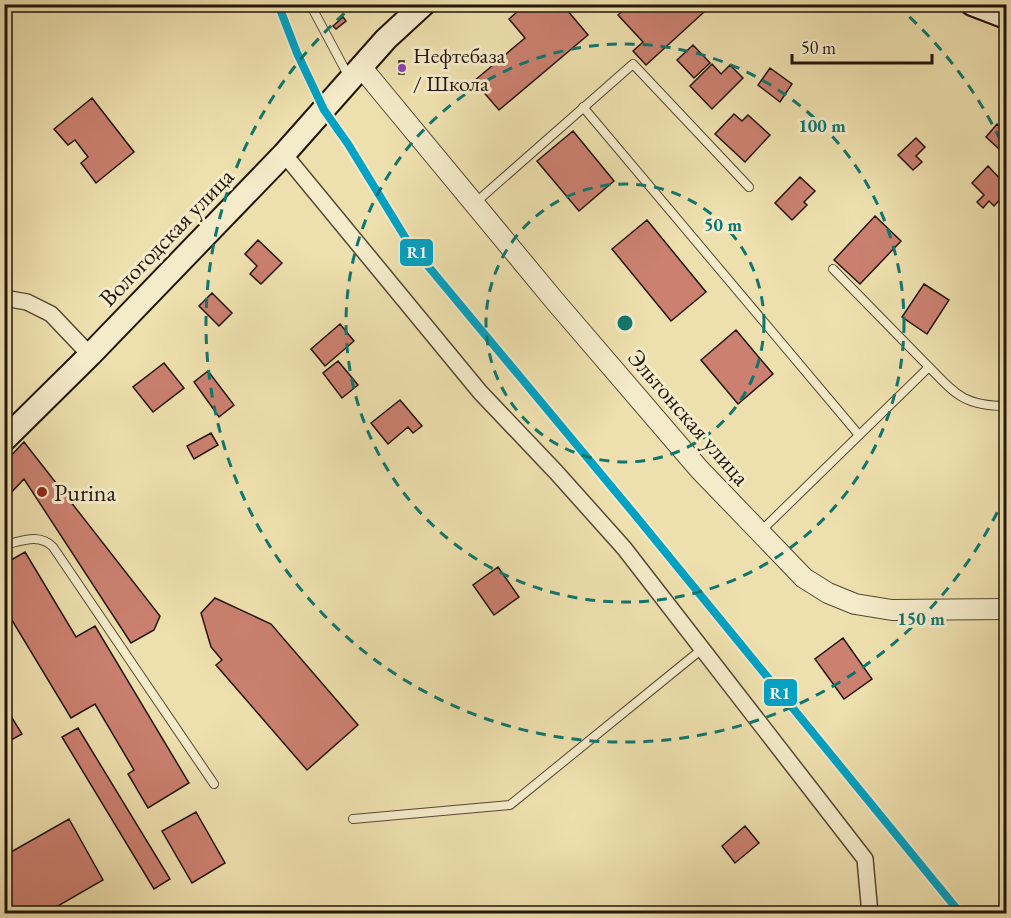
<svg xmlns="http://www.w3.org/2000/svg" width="1011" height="918" font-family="'EB Garamond',serif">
<rect width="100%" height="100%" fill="#eee0ae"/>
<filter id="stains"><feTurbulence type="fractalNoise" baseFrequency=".00333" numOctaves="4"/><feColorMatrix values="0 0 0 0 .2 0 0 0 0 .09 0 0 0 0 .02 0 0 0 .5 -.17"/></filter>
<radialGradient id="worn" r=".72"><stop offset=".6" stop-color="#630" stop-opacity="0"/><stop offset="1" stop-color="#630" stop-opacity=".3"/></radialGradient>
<path fill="#cb8070" stroke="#22150b" stroke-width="1.5" d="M526,4H562L588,35L499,110L474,81L525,38L509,19Z
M630,4H697L704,12L646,65L633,51L643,42L618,15Z
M343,17L346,21L336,29L333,26Z
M693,45L710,63L694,78L677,60Z
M399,61H404V74H399Z
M712,64L721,74L730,65L743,78L712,109L690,86Z
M770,68L792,84L780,102L758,85Z
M92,98L134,152L96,183L81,163L88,157L75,140L68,145L54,129Z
M734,114L742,121L748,115L770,135L745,162L715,134Z
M997,124L1006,133V140L999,149L986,137Z
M573,131L614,181L579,211L537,161Z
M916,138L925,147L916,156L922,162L913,170L898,155Z
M988,166L1006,185V193L994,206L989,201L983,208L977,202L984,195L972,183Z
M800,177L815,191L804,202L807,205L792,220L775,203Z
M875,216L901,241L860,284L834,260Z
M647,220L706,292L671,321L612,249Z
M258,240L282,263L261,284L250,274L257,266L245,254Z
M924,284L949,300L927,334L902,317Z
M212,293L232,313L219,326L199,306Z
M340,324L354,341L325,366L311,349Z
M736,330L773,374L738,404L701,360Z
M338,361L358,385L342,398L323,373Z
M164,363L184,388L153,412L133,387Z
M208,371L234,405L219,417L194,382Z
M400,400L422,426L413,433L408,427L388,444L371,423Z
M211,433L218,445L194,459L187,446Z
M24,442L160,616L154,630L131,643L24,479L4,500V463Z
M25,552L76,637L95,626L189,783L148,808L128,774L134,770L95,704L71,718L4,607V564Z
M498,567L519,597L494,615L473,585Z
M215,598L271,624L358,725L307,770L216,665L222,660L211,647L201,613Z
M843,638L872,679L844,699L815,659Z
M4,705L22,734L4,744Z
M78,728L170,879L154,889L62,737Z
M196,812L225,863L192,883L162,831Z
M69,819L103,880L44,914H4V856Z
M745,826L759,843L735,863L722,846Z"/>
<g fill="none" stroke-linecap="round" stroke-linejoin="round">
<defs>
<path id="service" d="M310,4L349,77
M583,107L859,435
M475,203L633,64L749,187
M929,367C956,395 965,406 1006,406
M760,532L929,367L833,269
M4,545C22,541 39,533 53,547L214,784
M353,819L510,805L702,649"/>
<path id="minor" d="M284,154L480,392L556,472L624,548L865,859L870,914
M4,298L27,302L51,314L90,355"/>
<path id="tertiary" d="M362,68L554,300L699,469L804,578L828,593L855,604L892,610L1006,609"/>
<path id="secondary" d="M972,4L1006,17
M4,440L90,355L284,154L386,39L424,4"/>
</defs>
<use href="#service" stroke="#554834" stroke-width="10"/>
<use href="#minor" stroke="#554834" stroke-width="18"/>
<use href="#tertiary" stroke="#554834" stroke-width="22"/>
<use href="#secondary" stroke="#22150b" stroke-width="26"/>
<use href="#service" stroke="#f4ebca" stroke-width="8"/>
<use href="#minor" stroke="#f4ebca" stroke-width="15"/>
<use href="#tertiary" stroke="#f4ebca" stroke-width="20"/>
<use href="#secondary" stroke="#f4ebca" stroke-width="22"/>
<defs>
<path id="rail-1" d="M278,4L297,53L324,110L348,144L408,242L635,515L961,914"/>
</defs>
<use href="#rail-1" stroke="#f4ebca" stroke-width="12"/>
<use href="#rail-1" stroke="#02a2c4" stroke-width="8"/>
</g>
<g fill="none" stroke="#0f766e" stroke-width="3" stroke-dasharray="10 8">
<circle cx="625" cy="323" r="139"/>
<circle cx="625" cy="323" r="279"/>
<path d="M1005 496A418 418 0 1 1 354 5M896 5A418 418 0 0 1 1005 150"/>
</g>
<circle fill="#8e44ad" stroke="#f4ebca" stroke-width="2" cx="402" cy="68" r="5"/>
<circle fill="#8f2418" stroke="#f4ebca" stroke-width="2" cx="42" cy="492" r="6"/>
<g text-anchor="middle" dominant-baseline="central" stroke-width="6" stroke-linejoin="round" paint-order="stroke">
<g font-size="22" fill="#22150b" stroke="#f4ebca" text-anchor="start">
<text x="413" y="55">Нефтебаза<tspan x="413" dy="28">/ Школа</tspan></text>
</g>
<g font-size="24" fill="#22150b" stroke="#f4ebca">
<text transform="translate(166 237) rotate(-46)">Вологодская улица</text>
<text transform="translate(689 417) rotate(49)">Эльтонская улица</text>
</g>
<g font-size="24" fill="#22150b" stroke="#f4ebca" text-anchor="start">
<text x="54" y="492">Purina</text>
</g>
</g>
<circle cx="625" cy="323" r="9" fill="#0f766e" stroke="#f4ebca" stroke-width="3"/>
<g font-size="18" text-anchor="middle" font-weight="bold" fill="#0f766e" stroke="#f4ebca" stroke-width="6" stroke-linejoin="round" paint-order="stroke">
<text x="822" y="132">100 m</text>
<text x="723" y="231">50 m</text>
<text x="921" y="625">150 m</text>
</g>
<g stroke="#f4ebca" stroke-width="2">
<rect x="399" y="238" width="35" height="29" rx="6" fill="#02a2c4"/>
<rect x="763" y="678" width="35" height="29" rx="6" fill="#02a2c4"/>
</g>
<g font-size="16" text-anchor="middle" font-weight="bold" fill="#fff">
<text x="417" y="258">R1</text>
<text x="780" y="699">R1</text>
</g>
<rect width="1011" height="918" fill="none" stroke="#eee0ae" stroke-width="24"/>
<rect x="6" y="6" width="999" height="906" fill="none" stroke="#22150b" stroke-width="3"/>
<rect x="12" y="12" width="987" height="894" fill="none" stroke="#22150b" stroke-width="1.5"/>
<path d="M792 54v9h140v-9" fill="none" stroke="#22150b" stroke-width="3"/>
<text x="801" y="54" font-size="18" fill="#22150b" stroke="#f4ebca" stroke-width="4.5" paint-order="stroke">50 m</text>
<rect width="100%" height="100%" filter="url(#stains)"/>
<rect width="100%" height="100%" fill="url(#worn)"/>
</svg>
